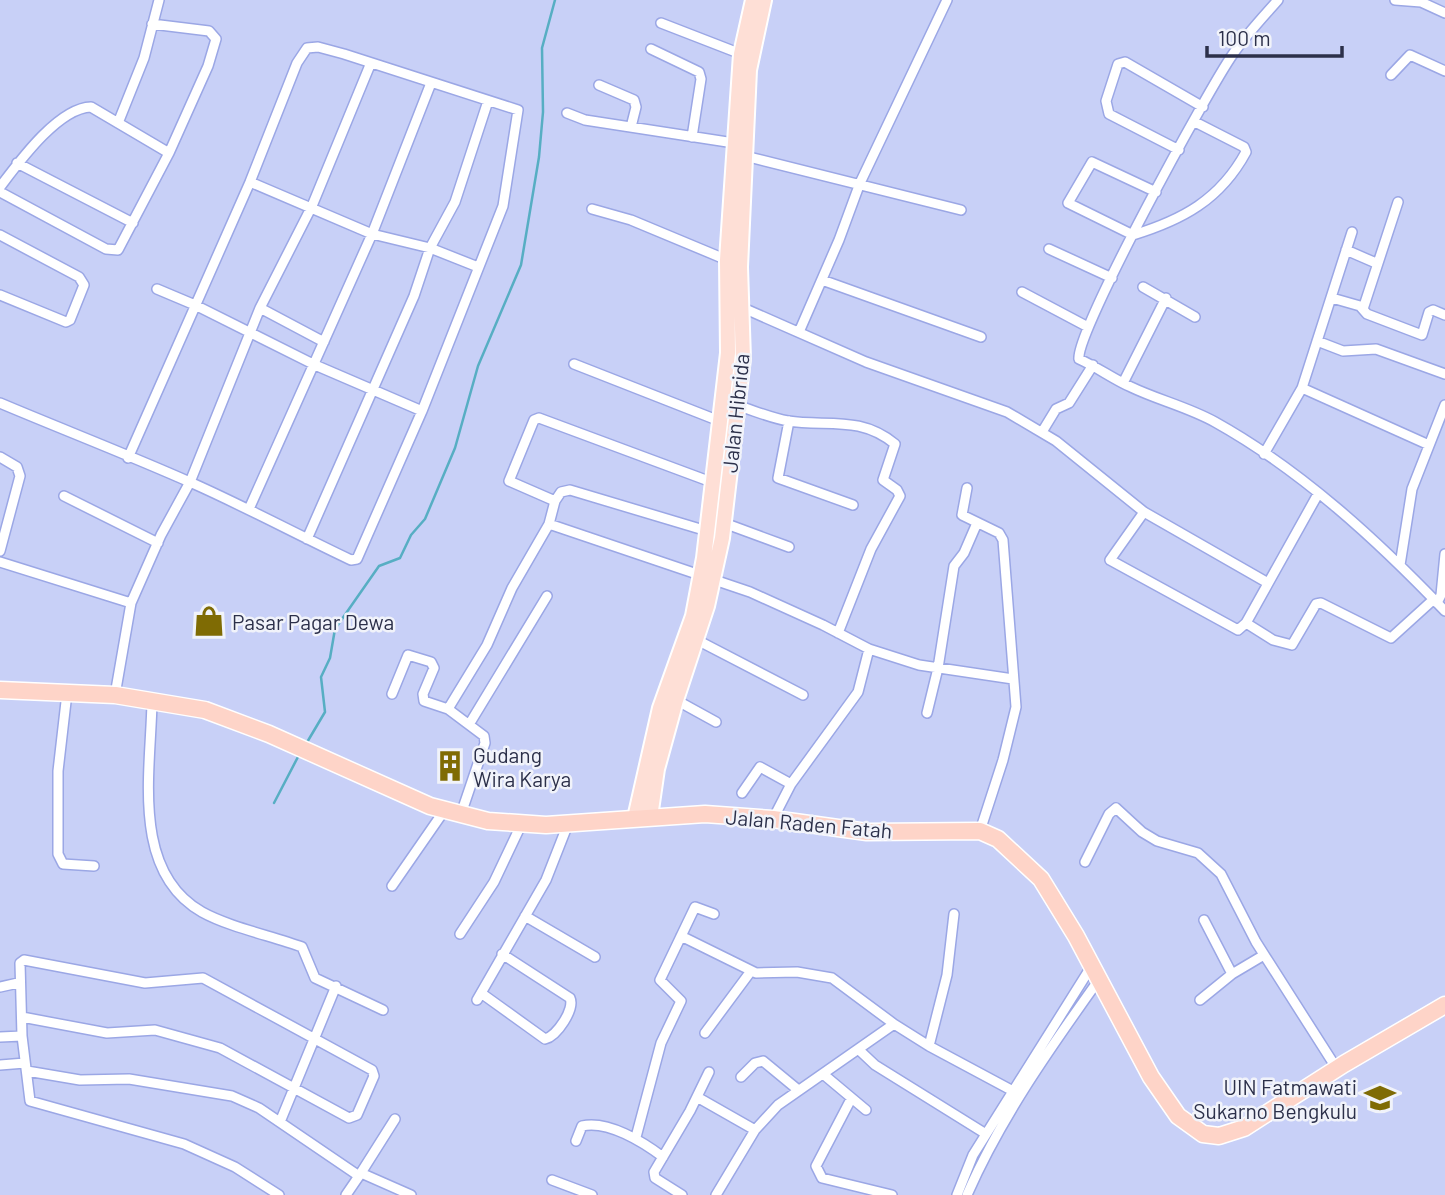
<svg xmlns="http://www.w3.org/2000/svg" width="1445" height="1195" font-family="Barlow,sans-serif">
<rect width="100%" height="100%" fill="#c8d0f7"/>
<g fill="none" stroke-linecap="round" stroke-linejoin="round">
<path stroke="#57aec3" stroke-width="2.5" d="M306,744L325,712L321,677L330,658L335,629L379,566L400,558L411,535L425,519L455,448L478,366L521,265L539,157L543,112L542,48L555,0
M274,803L300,753"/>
<defs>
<path id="minor" d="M1278,0C1263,17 1246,35 1233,54C1209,88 1075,333 1079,359C1097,367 1113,379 1131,387C1158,400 1188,407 1215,422C1301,470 1377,540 1445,611
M1395,0L1421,2L1445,13
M661,23L741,54
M651,49L699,72L701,79L692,137
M1391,75L1410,55L1445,71
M599,85L634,100L636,107L631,127
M567,113L585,120L734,143
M118,123L144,58L159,0
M1179,150L1109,114L1106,101L1118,64L1125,62L1203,107
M745,156L961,210
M17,163L133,223
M250,182L372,234L430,248L478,267
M0,187C19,162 58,108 91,107L169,153
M0,192L106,249L118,250L169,153L208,66L216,39L209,31L152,24
M1156,192L1092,162L1068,203L1133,235C1182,220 1220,200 1246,152L1244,147L1195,122
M592,209L631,220L727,260
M0,235L79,277L84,285L70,320L66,322L0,295
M1049,249L1112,278
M1346,250L1376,263
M822,280L981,337
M1143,287L1195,317
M157,289L195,305L315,365L422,411
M1022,292L1088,327
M1332,298L1360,306L1367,314L1422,335L1429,312L1433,310L1445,315
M741,307L866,362L1007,412L1056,441L1144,512L1268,583
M260,308L324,342
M1363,309L1398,202
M799,332L839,240L860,183L947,0
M1317,341L1343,351L1376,349L1445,374
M574,364L722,422
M1123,383L1166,298
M1302,388L1429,445
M0,403C64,430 129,455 192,483C246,507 298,535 351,560L357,559L422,411L503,206L518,110L344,54L318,47L307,48L297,63L250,182L128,458
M739,406C755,411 771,418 788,421C826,427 860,415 895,444L883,480L897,490L900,496L871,549L838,633
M789,421L778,478L853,505
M1042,432L1056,409L1069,403L1093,365
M1264,454L1302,388L1352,232
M0,457L17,467L20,476L0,551
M967,488L962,515L999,533L1003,540L1016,707L1003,760L980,831
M64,496L158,543
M555,501L561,492L570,490L707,531
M249,509L372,234L431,83
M1144,512L1110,560L1238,630L1246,623L1318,494
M724,523L789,547
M549,524L750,592L823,625L869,649L919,665L1013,679
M307,539L414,296L430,248L455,202L488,101
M0,562L131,603L115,695
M1400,565L1412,489L1445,405
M131,603L161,535L190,482L260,308L312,206L370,65
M1437,603L1441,595L1445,554
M1246,623L1273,640L1292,645L1316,604L1321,603L1391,638L1434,599
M697,640L803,695
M67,693L58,771V854L63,864L94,866
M392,694L408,655L431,662L434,668L423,694L424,701L448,709L484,736L485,743L461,814
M676,700L716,722
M152,701C151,770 130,871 202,912C229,927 272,936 302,947L315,978L383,1010
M448,709L487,645L512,588L549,524L555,501L509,481L534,420L539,418L714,483
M927,713L938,668L954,566L964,553L977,523
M470,723L547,596
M742,793L760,767L791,784
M773,819L791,784L858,692L869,649
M1085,862L1109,814L1116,808L1142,832L1157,841L1198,853L1221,874L1256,942L1337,1069
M392,886L444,811
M954,914L947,975L929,1046L1013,1091
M525,916L595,957
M1204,920L1232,974L1264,955
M460,934L494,882L521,825
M681,936L756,973L797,972L832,978L894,1024
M0,987L18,983
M481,993L545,1039C557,1036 575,1009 570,998L502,954
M477,1000L546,880L568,824
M1200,1000L1232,974
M22,1017L107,1033L155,1030L220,1048L349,1118L357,1115L374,1076L372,1070L203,978L145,983L24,960L20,963L22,1036L30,1101L184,1144L235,1167L279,1195
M705,1033L751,971
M0,1037L22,1036
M858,1049L875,1065L986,1134
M0,1065L25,1063
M27,1071L80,1080L129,1079L232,1096L259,1108L359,1176L346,1195
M823,1074L866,1110
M741,1077L755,1063L763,1061L797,1089
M697,1097L755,1130
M851,1099L816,1166L822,1178L892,1195
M280,1122L336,986
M636,1137L661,1043L681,1001L660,980L695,907L714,914
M576,1141L582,1126C608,1120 643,1142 663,1157
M361,1173L411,1195
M359,1176L395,1119
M552,1180L592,1195
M682,1195L655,1178L654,1172L690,1111L709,1072
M716,1195L755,1130L778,1105L894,1024L929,1046
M957,1195L973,1155L1091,967
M967,1195C1000,1119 1050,1048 1098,981"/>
<path id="primary" d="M650,817L657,769L676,700L707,606L722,538L743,359L740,267L749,70L764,0
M635,818L660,708L693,616L704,558L728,353L727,260L741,54L753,0"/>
<path id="trunk" d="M0,690L115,695L205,710L269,734L430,806L488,821L546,825L705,814L773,819L867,832L980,831L998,839L1041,879L1076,936L1151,1077L1178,1116L1203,1134L1219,1136L1244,1128L1344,1064L1445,1005"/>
</defs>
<use href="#minor" stroke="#9ba7e5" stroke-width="12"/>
<use href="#primary" stroke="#fff" stroke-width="18"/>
<use href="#trunk" stroke="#fff" stroke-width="19"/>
<use href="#minor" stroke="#fff" stroke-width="9"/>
<use href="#primary" stroke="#fedfd6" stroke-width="14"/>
<use href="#trunk" stroke="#fed4c8" stroke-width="16"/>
</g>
<defs>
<symbol id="shop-bare" viewBox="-9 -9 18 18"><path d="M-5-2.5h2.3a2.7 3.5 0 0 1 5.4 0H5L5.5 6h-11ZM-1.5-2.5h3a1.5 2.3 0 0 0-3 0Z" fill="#7f6b04" stroke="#f1f3fa" stroke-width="2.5" paint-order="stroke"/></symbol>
<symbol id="building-bare" viewBox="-9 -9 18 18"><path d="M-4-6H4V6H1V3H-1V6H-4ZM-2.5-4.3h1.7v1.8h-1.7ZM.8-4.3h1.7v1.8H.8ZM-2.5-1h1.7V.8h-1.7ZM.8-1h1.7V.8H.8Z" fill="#7f6b04" stroke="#f1f3fa" stroke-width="2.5" paint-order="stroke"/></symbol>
<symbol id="university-bare" viewBox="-9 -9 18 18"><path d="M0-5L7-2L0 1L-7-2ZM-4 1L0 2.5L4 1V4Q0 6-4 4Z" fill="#7f6b04" stroke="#f1f3fa" stroke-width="2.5" paint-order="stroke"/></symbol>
</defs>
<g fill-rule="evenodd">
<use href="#shop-bare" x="187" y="599" width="44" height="44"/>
<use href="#building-bare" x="428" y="744" width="44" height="44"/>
<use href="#university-bare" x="1358" y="1076" width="44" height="44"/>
</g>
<g text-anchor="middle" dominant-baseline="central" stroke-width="5" stroke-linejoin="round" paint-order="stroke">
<g font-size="21" fill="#2c304a" stroke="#f1f3fa">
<text transform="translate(735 413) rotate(-84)">Jalan Hibrida</text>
<text transform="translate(809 823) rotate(5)">Jalan Raden Fatah</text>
</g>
<g font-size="21" fill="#2c304a" stroke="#f1f3fa" text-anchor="start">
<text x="232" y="621">Pasar Pagar Dewa</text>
<text x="473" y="754">Gudang<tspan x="473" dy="24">Wira Karya</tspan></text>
<text x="1357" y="1086" text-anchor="end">UIN Fatmawati<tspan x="1357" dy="24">Sukarno Bengkulu</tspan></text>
</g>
</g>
<path d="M1207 46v10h135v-10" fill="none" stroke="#2c304a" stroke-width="3.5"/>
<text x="1218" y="46" font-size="21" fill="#2c304a" stroke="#f1f3fa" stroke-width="5" paint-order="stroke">100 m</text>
</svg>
